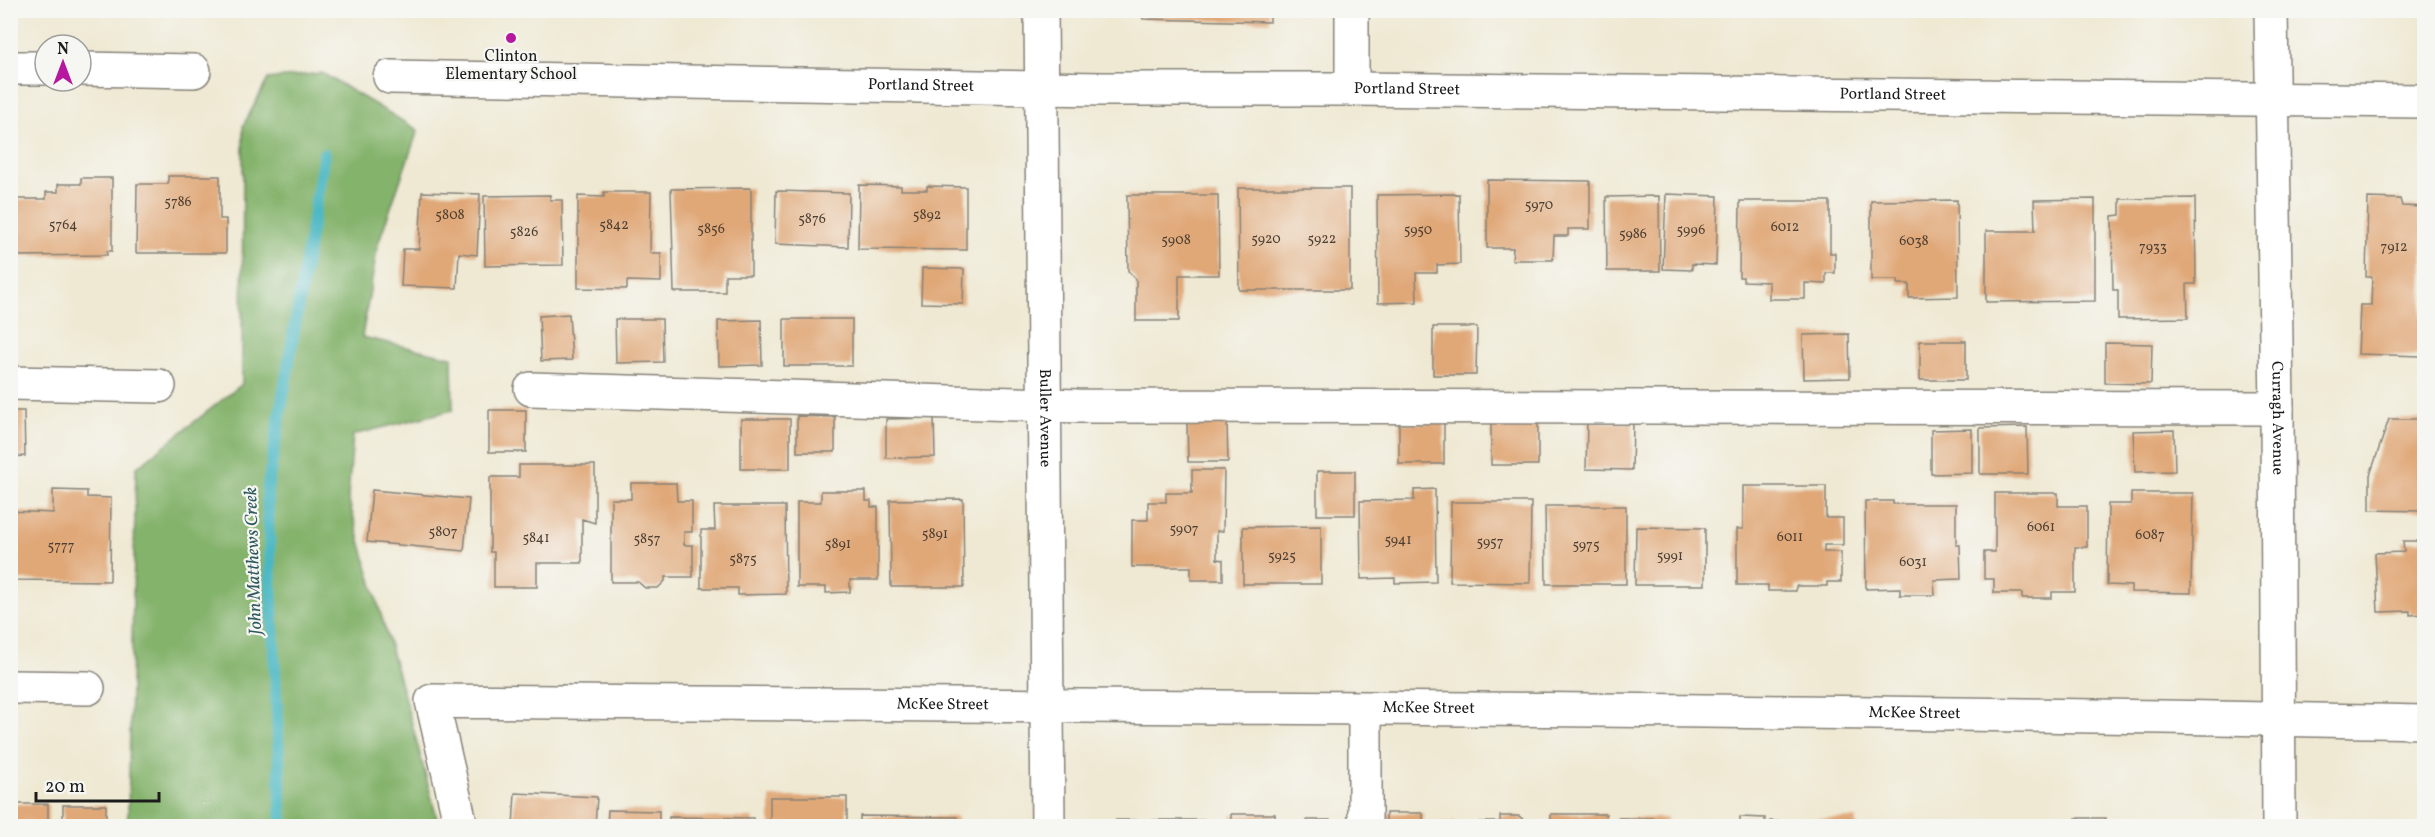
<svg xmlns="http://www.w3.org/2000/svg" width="2435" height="837" font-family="Vollkorn,serif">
<rect width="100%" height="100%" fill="#f6f6f2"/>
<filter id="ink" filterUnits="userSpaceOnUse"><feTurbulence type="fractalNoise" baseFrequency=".0167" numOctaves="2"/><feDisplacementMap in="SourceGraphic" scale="12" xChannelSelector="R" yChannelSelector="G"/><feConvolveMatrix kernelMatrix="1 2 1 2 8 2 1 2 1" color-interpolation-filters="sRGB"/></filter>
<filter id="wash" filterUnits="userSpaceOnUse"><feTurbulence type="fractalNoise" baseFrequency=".008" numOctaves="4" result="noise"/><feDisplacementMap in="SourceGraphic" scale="24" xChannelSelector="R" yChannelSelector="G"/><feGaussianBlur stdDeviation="1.35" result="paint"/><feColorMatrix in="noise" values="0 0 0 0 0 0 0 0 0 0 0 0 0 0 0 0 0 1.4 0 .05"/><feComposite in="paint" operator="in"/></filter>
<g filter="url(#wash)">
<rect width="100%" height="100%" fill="#efe9d3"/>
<path fill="#84b36c" stroke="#506844" stroke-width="1.5" d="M322,73L418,130L378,244L362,337L452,357L453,410L353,435L348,498L412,724L439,826H126L128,815L136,468L242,384L243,126L268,79Z"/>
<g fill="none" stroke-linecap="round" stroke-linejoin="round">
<path stroke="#49b7c3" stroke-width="12" d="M282,826L267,491L324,154"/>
</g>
<g id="blocks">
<path fill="#e0a777" d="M1140,10H1270V22L1143,19Z
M168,176H220V219H226V253H136L137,184H168Z
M81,178H112V251H107V255L13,256V199H46V192H58V184H81Z
M1487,180L1590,181V229H1568V236H1554L1553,260H1512L1513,248H1487Z
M859,185L901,186V190H927V186L966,187V250L858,249Z
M751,188V275H725V292H674L671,189Z
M1238,188H1350V290H1239Z
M776,191L849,193L848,247L775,244Z
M422,192L480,194L477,255L459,253L457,288L401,286L403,249H419Z
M604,192H651L650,253H661V282L627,281V289L578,288V196L604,197Z
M1459,194L1460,264L1437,265V273H1416L1417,302L1378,303L1377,195Z
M1666,194L1718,196L1716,265L1692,264V270L1663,269Z
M550,195V200H562L563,265L485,266L484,196Z
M1127,195H1218L1219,275H1179V321H1136V279L1128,271Z
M1659,196L1660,271H1607L1606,197Z
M2195,198L2196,284H2187L2188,318L2118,319V290H2113L2112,216L2120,215V199Z
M2368,198L2400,199L2402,206L2424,207L2421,356L2358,354L2360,305H2371L2372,277H2366Z
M2095,199V301L1986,302V231H2035L2034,200Z
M1957,200L1958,297L1909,298V284H1898V280H1871V201Z
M1740,201H1830V253H1835V273H1826V284L1805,283V299H1769V282L1743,281V277H1739Z
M922,268L964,269L963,304L921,303Z
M569,314L572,360L541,361L539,316Z
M615,319H662L663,362L616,363Z
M784,319H852V366H784Z
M761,320L762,365L719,366L718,321Z
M1433,327H1477L1476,375H1433Z
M1849,334L1850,378L1804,379L1803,335Z
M1920,341H1966V380H1920Z
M2105,343L2152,344L2151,384L2105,383Z
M489,410H526V452H489Z
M10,411H24L25,456L10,457Z
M797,416L835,417V452H797Z
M934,418L935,457L886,458V419Z
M741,419H790V469H741Z
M2389,419H2424V511L2370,510V475Z
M1587,421L1633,423L1632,470L1586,469Z
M1227,422L1228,462H1188L1187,423Z
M1399,423H1444V464H1399Z
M1491,423H1538V465H1491Z
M2027,427L2028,474H1980V428Z
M1972,429V473L1931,474V430Z
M2174,430L2175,471L2135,472L2133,431Z
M519,465H595V523L582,519V563H537V587H494V552H490V477H519Z
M1192,470H1224L1223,531H1217V559L1223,560V580H1191V567H1132V520H1148V502H1166V493H1192Z
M1317,471H1355V515H1317Z
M631,483H676L677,501H692V532H684V545H693V577H665V581L658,588H645L638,582H611V499H631Z
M1743,486H1826V518H1843V545H1824V552H1841V582H1827V586H1796V591H1768V585H1737V529H1743Z
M1435,489L1436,582L1395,583V578L1361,579L1360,501L1414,500V490Z
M53,490L87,491V497L111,498L110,581L10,580V511L53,513Z
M372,490L469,499L464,551L367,542Z
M821,491H866V501H871V507H878V580H850V592L826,593V587H797V502H821Z
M1995,493H2058V506H2087V547H2075V592H2052V598H2022V593H1994V579H1984V552H1995Z
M2131,493H2193L2191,593L2131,592V586L2107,585L2108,504H2131Z
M963,499L964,587H891L890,500Z
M1865,501H1893V504H1956V545H1960L1961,579L1934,580L1935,595H1900V588L1866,589Z
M1451,502H1531L1530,583L1450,582Z
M714,506H785L786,594L738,595V588H701V530H715Z
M1545,506H1626V584H1546Z
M1321,526V584H1243V527Z
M1636,527L1705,528V585H1635Z
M2422,535H2424V614L2410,615V611L2378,612L2375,553L2404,552L2403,541H2422Z
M515,793L597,797L595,826H513Z
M770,797H847V826H770Z
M10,804H48V826H10Z
M63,805H106V826H63Z
M608,810L659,811V826H607Z
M1386,813H1423V823H1453V826H1386Z
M1231,814H1275V826H1231Z
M1551,814H1606V826H1551Z
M860,816L957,817V826H860Z
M1500,816H1519L1531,826H1479V822H1500Z
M669,817L753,818V826H669Z
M1740,817L1765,818V826H1740Z
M1617,818H1667V826H1617Z
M1856,818V826H1802V819Z
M2076,818H2105L2104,826H2054V822H2076Z
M1116,820H1204V826H1116Z
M1307,820H1330V826H1307Z
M1770,821L1791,822V826H1770Z"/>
</g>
</g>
<g filter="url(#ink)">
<use href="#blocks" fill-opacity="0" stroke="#868278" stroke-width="1.5"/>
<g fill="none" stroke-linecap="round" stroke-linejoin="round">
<defs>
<g id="minor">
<path id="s1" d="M1041,10L1048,826"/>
<path id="s2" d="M2271,10L2277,408L2279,826"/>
<path d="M10,68H45"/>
<path d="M81,69L194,71"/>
<path id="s3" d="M390,77L1103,89H1352L2424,101"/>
<path d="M1352,89V10"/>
<path d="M10,383L159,386"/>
<path d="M531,389L1078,406L2277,408"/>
<path d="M10,687L88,688"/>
<path id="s4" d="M461,826L432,701C1096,707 1761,708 2424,722"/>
<path d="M1365,826V709"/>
</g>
</defs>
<use href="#minor" stroke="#868278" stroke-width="36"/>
<use href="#minor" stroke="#fff" stroke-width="33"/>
</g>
</g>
<circle fill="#b5179e" stroke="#f6f6f2" stroke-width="2" cx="511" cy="38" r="6"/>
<g text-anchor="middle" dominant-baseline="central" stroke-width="4.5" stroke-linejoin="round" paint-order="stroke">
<g font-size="14" fill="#4d3f33">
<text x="178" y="202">5786</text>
<text x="1539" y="205">5970</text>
<text x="450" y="215">5808</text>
<text x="927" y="215">5892</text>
<text x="812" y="219">5876</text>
<text x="63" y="225">5764</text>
<text x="614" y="225">5842</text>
<text x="1785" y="227">6012</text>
<text x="711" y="229">5856</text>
<text x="1418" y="230">5950</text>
<text x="1691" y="230">5996</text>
<text x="524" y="232">5826</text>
<text x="1633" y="234">5986</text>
<text x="1266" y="239">5920</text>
<text x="1322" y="239">5922</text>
<text x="1176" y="240">5908</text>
<text x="1914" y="241">6038</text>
<text x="2153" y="247">7933</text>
<text x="2394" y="247">7912</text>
<text x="2041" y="527">6061</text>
<text x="1184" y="529">5907</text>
<text x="443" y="532">5807</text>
<text x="935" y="534">5891</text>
<text x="2150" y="535">6087</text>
<text x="1790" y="537">6011</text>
<text x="536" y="538">5841</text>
<text x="647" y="539">5857</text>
<text x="1398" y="540">5941</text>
<text x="1490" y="542">5957</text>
<text x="838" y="544">5891</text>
<text x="1586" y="545">5975</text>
<text x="61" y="546">5777</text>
<text x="1282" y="556">5925</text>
<text x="1670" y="556">5991</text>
<text x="743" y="559">5875</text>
<text x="1913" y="562">6031</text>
</g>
<g font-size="16" fill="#1c1c1c" stroke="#f6f6f2">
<text x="511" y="57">Clinton<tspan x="511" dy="18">Elementary School</tspan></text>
</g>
<g font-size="16" fill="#1c1c1c" stroke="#f6f6f2">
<text stroke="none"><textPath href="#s3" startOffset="531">Portland Street</textPath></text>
<text stroke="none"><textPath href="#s3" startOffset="1017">Portland Street</textPath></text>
<text stroke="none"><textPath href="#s3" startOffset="1503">Portland Street</textPath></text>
<text stroke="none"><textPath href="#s2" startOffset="408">Curragh Avenue</textPath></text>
<text stroke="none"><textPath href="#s1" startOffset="408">Buller Avenue</textPath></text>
<text stroke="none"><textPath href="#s4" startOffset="639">McKee Street</textPath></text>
<text stroke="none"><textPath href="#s4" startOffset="1125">McKee Street</textPath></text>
<text stroke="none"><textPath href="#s4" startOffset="1611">McKee Street</textPath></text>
</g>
<g font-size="18" font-style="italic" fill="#2e5a5f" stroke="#f6f6f2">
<text transform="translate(254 561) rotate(-92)">John Matthews Creek</text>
</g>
</g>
<rect width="2435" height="837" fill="none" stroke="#f6f6f2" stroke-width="36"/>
<g transform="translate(63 63)"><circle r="28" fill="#f6f6f2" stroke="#9f9f9c" stroke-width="1.5"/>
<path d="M0-4.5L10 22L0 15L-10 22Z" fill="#b5179e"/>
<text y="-9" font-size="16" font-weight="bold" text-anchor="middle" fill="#1c1c1c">N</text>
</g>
<path d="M36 792v9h123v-9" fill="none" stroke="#1c1c1c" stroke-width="3"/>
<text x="45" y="792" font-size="18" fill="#1c1c1c" stroke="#f6f6f2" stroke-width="4.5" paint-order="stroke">20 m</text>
</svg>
